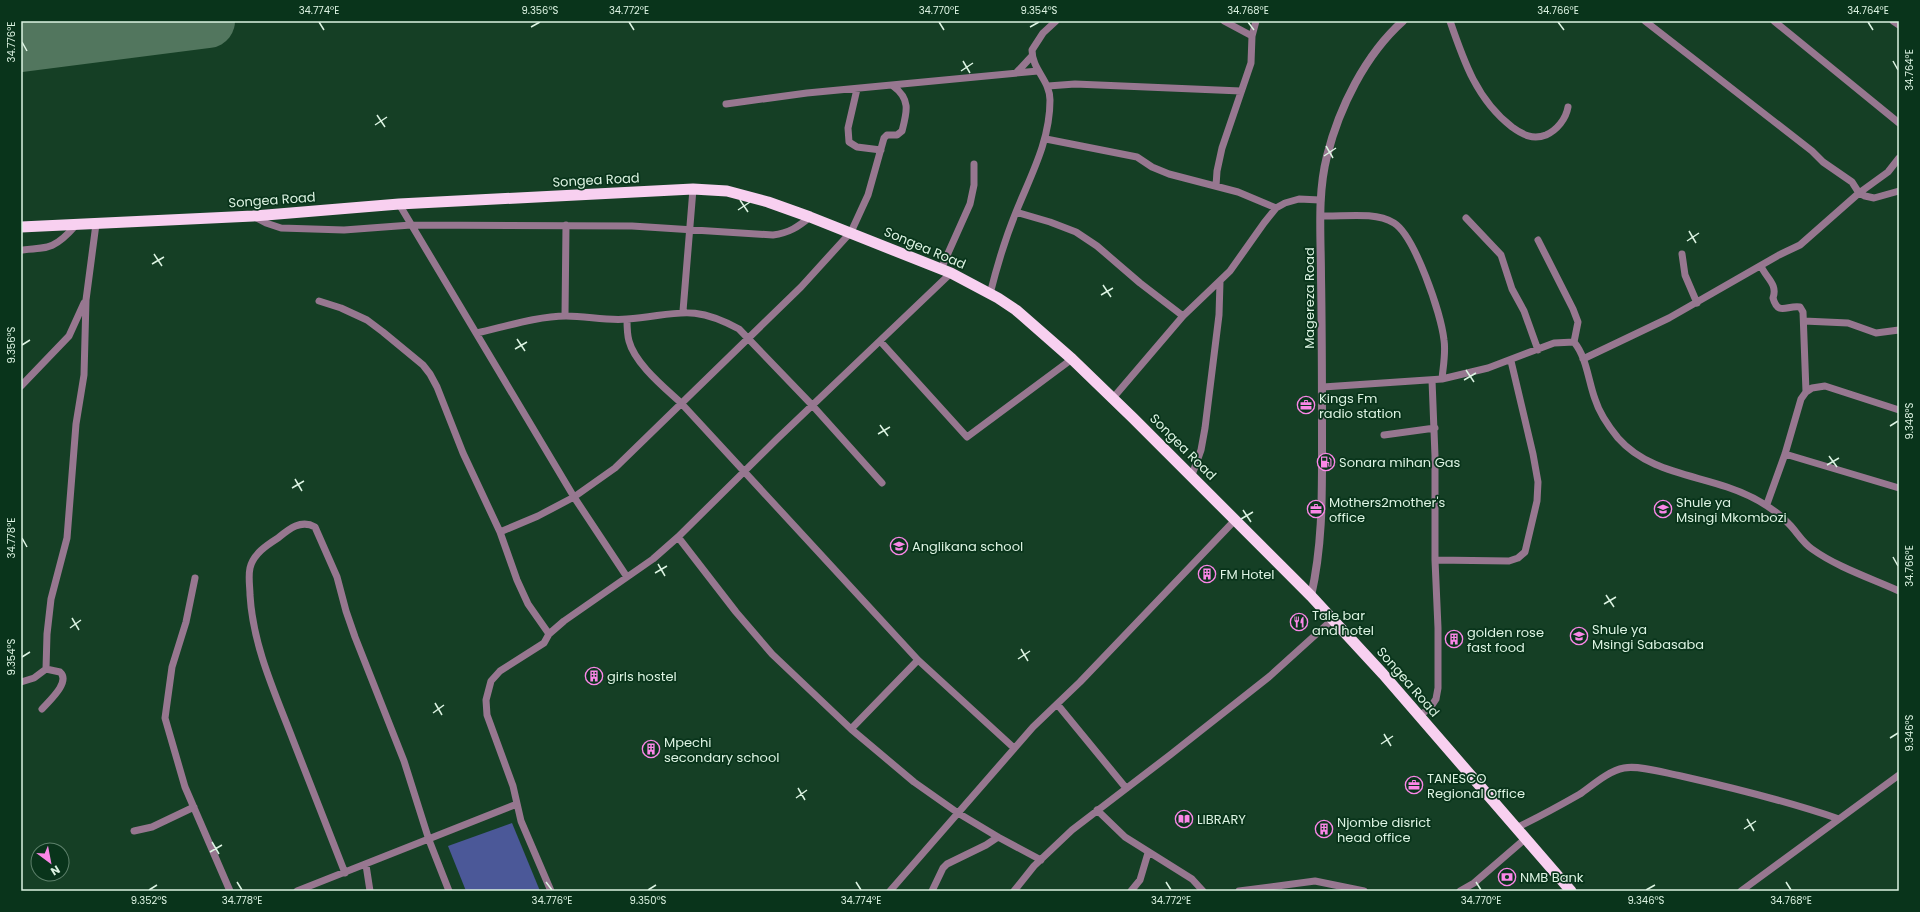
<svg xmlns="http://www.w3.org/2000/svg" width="1920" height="912" font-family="Poppins,sans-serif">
<rect width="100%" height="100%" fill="#153f25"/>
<path fill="#4b5898" d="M512,823L540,891H466L448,846Z"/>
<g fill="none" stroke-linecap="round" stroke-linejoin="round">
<path stroke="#52765e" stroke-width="54" d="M21,45L208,21"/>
<path stroke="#977790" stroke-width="7" d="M1224,21L1252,36
M1450,21C1464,62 1477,100 1512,127C1523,135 1533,140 1546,135C1557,130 1566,119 1568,107
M1645,21L1812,151L1823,162L1852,182L1859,193L1865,196L1874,198L1899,191
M1774,21L1899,123
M1893,21L1899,25
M1017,72L1032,56
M1048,86L1075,84L1241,91
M857,89L848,128L849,142L857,147L881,150
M726,104L807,93L1038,71
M1046,139L1137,157L1152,167L1169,174L1238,192L1276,208
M1216,186L1217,171L1222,148L1251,63L1252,36L1256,21
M399,204L574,497L627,577
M1016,212L1050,222L1076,232L1097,246L1140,283L1183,316
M253,216L266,223L281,228L344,230L411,225L632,226L773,235C789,233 798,227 810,217
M1321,216C1343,217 1374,211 1394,223C1415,236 1441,314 1444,340C1446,353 1443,367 1442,379
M1466,218L1501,255L1512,289L1524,311L1538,350
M1538,240L1573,309L1578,322L1574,342
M21,250C50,248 56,248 76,225
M1682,254L1685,275L1697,303
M1761,266C1766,278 1778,284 1773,298C1778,316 1787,305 1800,307L1803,312L1806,392
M941,269L970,204L974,185V164
M990,294C997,266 1005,239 1016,212C1031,175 1050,141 1050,100C1050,80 1032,70 1032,50L1043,33L1056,21
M319,301L341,308L367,320L383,332L423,365L430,374L437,387L463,453L500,532L517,580L528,604L549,634
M683,311L693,189
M565,316L566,225
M627,319C627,326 627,334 629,341C635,364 665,388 681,403L918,660L1014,748
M1804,321L1848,323L1876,333L1899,330
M477,333C504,327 538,316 566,316C587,316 607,321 627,319C677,315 691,303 739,329L812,405L882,483
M880,341L967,437L1072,359
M1583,359L1669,318L1779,255L1800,245L1859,193L1888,172L1899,158
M21,386L69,336L84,303
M1323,387L1442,379L1488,368L1554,343L1574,342C1587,358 1588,380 1595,399C1599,412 1609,427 1618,438C1646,470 1689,474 1727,487C1751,495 1772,506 1789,524C1797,532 1802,542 1812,549C1837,567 1870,578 1899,591
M1113,398L1183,316L1230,271L1264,223L1276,208L1285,203L1299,199L1320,200
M1384,435L1435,428
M1785,454L1899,488
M1192,475L1201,450L1205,428L1219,315L1220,282
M1767,504L1785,454L1801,399L1806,392L1812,388L1825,386L1899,410
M500,532L538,516L574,497L615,468L801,287L851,232L868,195L884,138L887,135H897L902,131C907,112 911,99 893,86
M678,537L736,612L772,654L851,729L914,782L958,813L998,837L1041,860
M1435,560L1509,561L1518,558L1525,552L1537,501L1538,482L1533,454L1511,361
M195,578L186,622L172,667L165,718L185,787L230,891
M21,682L34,678L46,669L47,634L51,599L67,538L76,424L84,375L86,300L96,224
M1057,704L1126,788
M42,709C49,701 71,682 60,672L46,669
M1419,716L1430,708L1436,699L1438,688V628L1435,560V456L1432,380
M851,729L918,660
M1097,810L1125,837L1192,879L1203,891
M1516,828C1537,818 1559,806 1580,794C1593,785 1608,771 1624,768C1639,765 1665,773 1681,776C1734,788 1787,801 1839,819
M134,831L152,827L194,807
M366,865L370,891
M345,873C328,829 310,784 293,740C275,693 253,646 250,595C250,587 248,577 250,568C253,554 267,545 278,538C289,529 301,519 315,527L337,577L346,611L355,637L404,761L429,840L449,891
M297,891L517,804
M551,891L521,821L513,786L487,715L486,700L491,681L500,671L544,643L549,634L564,621L653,559L678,537L777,439L951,273
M890,891L1033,727L1080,682L1236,519
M932,891L943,868L947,864L986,845L998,837
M1014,891L1034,866L1072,830L1170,755L1270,676L1333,619
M1131,891L1140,880L1148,853
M1239,891L1315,881L1364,891
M1460,891L1474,883L1525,839
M1741,891L1899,775"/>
<path stroke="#977790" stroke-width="8" d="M1311,596C1323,544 1322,493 1322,440C1322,385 1322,331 1321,277C1321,237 1317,195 1327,156C1339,108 1365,55 1403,21"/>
<path stroke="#f8d0f0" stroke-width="11" d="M21,227L253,216L399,204L693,189L727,191L768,202L810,217L951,273L998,298L1016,310L1072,359L1133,418L1311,596L1383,674L1571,891"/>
</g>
<path fill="none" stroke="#dcf3e2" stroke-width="1.5" d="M319,22L324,30M629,22L634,30M939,22L944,30M1248,22L1254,30M1558,22L1564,30M1868,22L1873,30M531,27L540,22M1030,27L1039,22M22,42L27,51M963,61L970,73M1893,61L1898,70M961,71L973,63M377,115L385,127M375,125L387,117M1326,146L1333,158M1324,156L1336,148M740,200L748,212M738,210L750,202M1689,231L1696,243M1687,241L1699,233M154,254L162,266M152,264L164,257M1103,285L1111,297M1101,295L1113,288M517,339L525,351M22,345L30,340M515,349L527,342M1466,370L1474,382M1464,380L1476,373M880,425L888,436M1890,426L1898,421M878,434L890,427M1829,456L1837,467M1827,465L1839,458M295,479L302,491M292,488L304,481M1243,510L1251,522M1241,519L1253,512M22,538L27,547M1893,557L1898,566M658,564L665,576M655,573L667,566M1606,595L1614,607M1604,604L1616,597M72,618L79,630M70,628L81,620M1021,649L1028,661M22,657L30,652M1018,659L1030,651M435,703L442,715M433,713L444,705M1384,734L1391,746M1890,738L1898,733M1381,744L1393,736M798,788L805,800M796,798L807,790M1747,819L1754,831M1744,829L1756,821M212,842L219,854M210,852L222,845M237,882L242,890M546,882L552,890M856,882L861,890M1166,882L1171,890M1476,882L1481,890M1786,882L1791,890M149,890L157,885M648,890L656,885M1646,890L1655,885"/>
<defs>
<symbol id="office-ring" viewBox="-11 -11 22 22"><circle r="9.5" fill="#09341b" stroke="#fa87e7" stroke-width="1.5"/><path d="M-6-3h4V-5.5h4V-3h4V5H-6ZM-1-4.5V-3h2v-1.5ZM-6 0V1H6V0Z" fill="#fa87e7"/></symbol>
<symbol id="fuel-ring" viewBox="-11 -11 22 22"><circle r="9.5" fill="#09341b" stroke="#fa87e7" stroke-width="1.5"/><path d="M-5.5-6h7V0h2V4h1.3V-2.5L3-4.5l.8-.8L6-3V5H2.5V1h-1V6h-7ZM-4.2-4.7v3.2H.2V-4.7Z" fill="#fa87e7"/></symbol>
<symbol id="school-ring" viewBox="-11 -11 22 22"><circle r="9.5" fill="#09341b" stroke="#fa87e7" stroke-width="1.5"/><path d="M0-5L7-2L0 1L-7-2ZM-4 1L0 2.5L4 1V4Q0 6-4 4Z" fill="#fa87e7"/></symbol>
<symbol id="building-ring" viewBox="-11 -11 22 22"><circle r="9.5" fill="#09341b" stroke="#fa87e7" stroke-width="1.5"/><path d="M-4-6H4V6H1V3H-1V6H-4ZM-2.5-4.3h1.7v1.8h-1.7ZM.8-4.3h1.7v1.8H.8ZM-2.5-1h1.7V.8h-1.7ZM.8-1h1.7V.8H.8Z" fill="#fa87e7"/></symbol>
<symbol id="restaurant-ring" viewBox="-11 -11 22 22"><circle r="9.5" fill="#09341b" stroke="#fa87e7" stroke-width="1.5"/><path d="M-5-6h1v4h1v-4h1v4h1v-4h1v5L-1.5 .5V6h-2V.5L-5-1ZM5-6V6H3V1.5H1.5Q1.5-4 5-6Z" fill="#fa87e7"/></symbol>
<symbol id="library-ring" viewBox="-11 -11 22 22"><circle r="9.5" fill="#09341b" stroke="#fa87e7" stroke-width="1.5"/><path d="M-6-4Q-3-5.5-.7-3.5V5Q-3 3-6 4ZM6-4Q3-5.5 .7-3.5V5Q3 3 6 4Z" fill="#fa87e7"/></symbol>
<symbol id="bank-ring" viewBox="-11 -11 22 22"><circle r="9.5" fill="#09341b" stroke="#fa87e7" stroke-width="1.5"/><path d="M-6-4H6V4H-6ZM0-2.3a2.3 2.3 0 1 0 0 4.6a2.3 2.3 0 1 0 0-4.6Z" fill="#fa87e7"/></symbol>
</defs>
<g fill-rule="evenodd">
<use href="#office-ring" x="1296" y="395" width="20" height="20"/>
<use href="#fuel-ring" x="1316" y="452" width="20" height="20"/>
<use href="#office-ring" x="1306" y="499" width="20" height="20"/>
<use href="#school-ring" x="1653" y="499" width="20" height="20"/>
<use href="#school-ring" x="889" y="536" width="20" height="20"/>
<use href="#building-ring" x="1197" y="564" width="20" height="20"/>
<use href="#restaurant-ring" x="1289" y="612" width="20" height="20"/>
<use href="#school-ring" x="1569" y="626" width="20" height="20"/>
<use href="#building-ring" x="1444" y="629" width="20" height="20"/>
<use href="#building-ring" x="584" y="666" width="20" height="20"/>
<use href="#building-ring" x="641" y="739" width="20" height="20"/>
<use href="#office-ring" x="1404" y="775" width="20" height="20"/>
<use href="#library-ring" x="1174" y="809" width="20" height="20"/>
<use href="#building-ring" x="1314" y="819" width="20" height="20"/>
<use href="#bank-ring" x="1497" y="867" width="20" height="20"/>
</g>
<g text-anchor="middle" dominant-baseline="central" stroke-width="3.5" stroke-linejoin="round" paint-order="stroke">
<g font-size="13" fill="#dcf3e2" stroke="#09341b">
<text transform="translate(596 180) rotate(-3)">Songea Road</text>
<text transform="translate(272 200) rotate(-4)">Songea Road</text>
<text transform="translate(925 248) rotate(23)">Songea Road</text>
<text transform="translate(1309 298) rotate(-90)">Magereza Road</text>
<text transform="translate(1183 447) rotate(45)">Songea Road</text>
<text transform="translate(1408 682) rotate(49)">Songea Road</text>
</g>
<g font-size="13" fill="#dcf3e2" stroke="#09341b" text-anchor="start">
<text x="1319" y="398">Kings Fm<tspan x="1319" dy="15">radio station</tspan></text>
<text x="1339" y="462">Sonara mihan Gas</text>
<text x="1329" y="502">Mothers2mother's<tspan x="1329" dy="15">office</tspan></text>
<text x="1676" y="502">Shule ya<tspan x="1676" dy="15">Msingi Mkombozi</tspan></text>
<text x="912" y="546">Anglikana school</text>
<text x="1220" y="574">FM Hotel</text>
<text x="1312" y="615">Tale bar<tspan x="1312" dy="15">and hotel</tspan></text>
<text x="1592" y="629">Shule ya<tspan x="1592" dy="15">Msingi Sabasaba</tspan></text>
<text x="1467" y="632">golden rose<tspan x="1467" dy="15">fast food</tspan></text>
<text x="607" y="676">girls hostel</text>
<text x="664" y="742">Mpechi<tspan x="664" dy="15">secondary school</tspan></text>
<text x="1427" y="778">TANESCO<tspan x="1427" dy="15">Regional Office</tspan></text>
<text x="1197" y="819">LIBRARY</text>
<text x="1337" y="822">Njombe disrict<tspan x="1337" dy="15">head office</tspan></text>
<text x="1520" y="877">NMB Bank</text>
</g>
</g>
<rect width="1920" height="912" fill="none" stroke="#09341b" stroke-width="44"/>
<g transform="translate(50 862) rotate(148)"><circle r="19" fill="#09341b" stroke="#5d806b"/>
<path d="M0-3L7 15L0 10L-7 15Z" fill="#fa87e7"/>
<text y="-6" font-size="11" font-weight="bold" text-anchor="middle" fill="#dcf3e2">N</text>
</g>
<rect x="22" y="22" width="1876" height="868" fill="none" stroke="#dcf3e2" stroke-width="1.5"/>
<g font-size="10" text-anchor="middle" fill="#dcf3e2">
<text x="319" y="14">34.774°E</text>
<text x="540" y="14">9.356°S</text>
<text x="629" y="14">34.772°E</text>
<text x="939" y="14">34.770°E</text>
<text x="1039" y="14">9.354°S</text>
<text x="1248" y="14">34.768°E</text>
<text x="1558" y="14">34.766°E</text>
<text x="1868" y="14">34.764°E</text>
<text transform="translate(11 42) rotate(-90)" y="4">34.776°E</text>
<text transform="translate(1909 70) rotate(-90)" y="4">34.764°E</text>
<text transform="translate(11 345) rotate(-90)" y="4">9.356°S</text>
<text transform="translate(1909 421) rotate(-90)" y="4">9.348°S</text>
<text transform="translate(11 538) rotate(-90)" y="4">34.778°E</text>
<text transform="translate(1909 566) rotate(-90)" y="4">34.766°E</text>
<text transform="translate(11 657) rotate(-90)" y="4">9.354°S</text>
<text transform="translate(1909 733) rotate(-90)" y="4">9.346°S</text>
<text x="149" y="904">9.352°S</text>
<text x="242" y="904">34.778°E</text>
<text x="552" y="904">34.776°E</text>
<text x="648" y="904">9.350°S</text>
<text x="861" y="904">34.774°E</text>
<text x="1171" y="904">34.772°E</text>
<text x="1481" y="904">34.770°E</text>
<text x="1646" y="904">9.346°S</text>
<text x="1791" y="904">34.768°E</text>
</g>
</svg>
